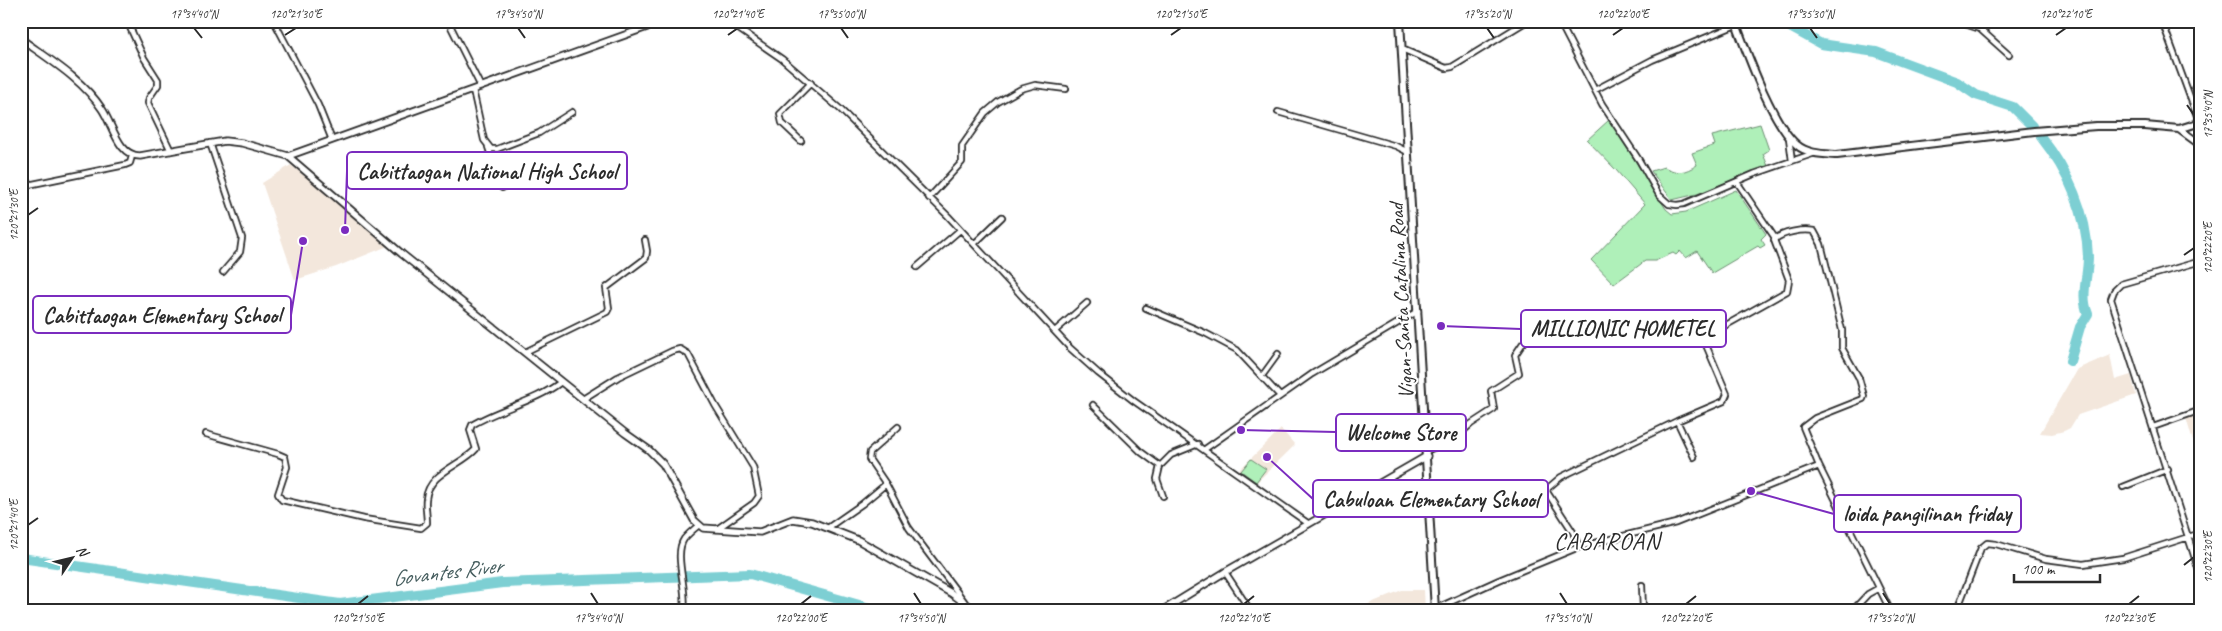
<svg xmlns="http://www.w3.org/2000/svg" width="2222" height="631" font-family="Caveat,sans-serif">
<rect width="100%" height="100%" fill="#fff"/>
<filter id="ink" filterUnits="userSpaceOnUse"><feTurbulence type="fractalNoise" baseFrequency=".02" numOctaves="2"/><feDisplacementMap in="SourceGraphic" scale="10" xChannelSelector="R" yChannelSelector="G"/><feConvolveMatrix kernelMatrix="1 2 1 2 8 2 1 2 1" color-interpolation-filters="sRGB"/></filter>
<g filter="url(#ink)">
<path fill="#f3e7dc" d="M291,165L337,202L388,246L336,267L295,280L262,183Z
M2110,355L2115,380L2131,375L2136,395L2078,415L2070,428L2064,431L2052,434L2040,433L2077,369Z
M2201,413V469L2186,418Z
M1281,429L1295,445L1256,483L1239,470Z
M1402,590H1424L1425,610H1368L1366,605Z"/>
<path fill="#aff0b9" stroke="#6d8e72" d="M1609,120L1666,209L1672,214L1686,212L1736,190L1766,234L1761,239L1765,245L1760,248L1758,246L1712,273L1697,251L1686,258L1680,251L1676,255L1673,253L1655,261H1645L1614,284L1591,260L1645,204L1616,170L1587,140Z
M1760,124L1769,150L1763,154L1768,166L1697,194L1672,200L1651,171L1664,167C1678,174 1684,173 1697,165L1692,153L1715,145L1712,136Z
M1251,459L1266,469L1256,482L1241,471Z"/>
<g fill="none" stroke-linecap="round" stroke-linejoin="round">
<path stroke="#7dcfd3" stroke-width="10" d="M1784,21L1790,27L1821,44L1876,52L1957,82L1976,95L2013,107L2032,126
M2041,137C2068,171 2087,213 2088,257C2088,278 2080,295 2088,314L2080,327L2070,361
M21,558L340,604L502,583L750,574L877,610"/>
<defs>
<path id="minor" d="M127,21L144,58L158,80V85L149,98L148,103L171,151
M274,21L318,105L332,140
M448,21L481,87
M727,21L782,59L840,109L948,216L1070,348L1098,373L1134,401L1309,524
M1559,21L1602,104L1639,160L1659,195L1669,204L1677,205L1684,204L1754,174L1815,153
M1956,21L1980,29L2009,55
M2162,21L2200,124
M1402,49L1446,68L1452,67L1527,21
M473,90L484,140L491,149H497L539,133L572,112
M1595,90L1652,60L1736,25
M1278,112L1396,146L1408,152
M1789,138L1792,161
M801,141L782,123L780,114L811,83
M210,143L242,238L240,252L223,272
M488,147L502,188
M1737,182L1775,238
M21,196L28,185L125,165L130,163L132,156
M929,198L962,162V146L985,113L998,102L1021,89L1035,85L1066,89
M974,244L1002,217
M2201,261L2121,284L2114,291L2111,299L2201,577
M917,267L960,230
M1146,308L1205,333L1237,350L1280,396
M1055,331L1087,303
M525,352L607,312L609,308L606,288L646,258L647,251L645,240
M1262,376L1278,354
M583,399L618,377L672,351L680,349L688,354L715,405L753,467L759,496L754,503L717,529
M1093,405L1141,452L1160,466L1171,455L1198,444
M1677,421L1694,457
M898,427L870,452L869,459L886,484L909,528L964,601
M2153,427L2201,410
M206,434L278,454L285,457L287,467L278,494L282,500L364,519L421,528L427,523C427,515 425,507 426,499C428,473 462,465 476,449L470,430L472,425C500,408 535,402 561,382
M1205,449L1312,374L1418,311
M1426,451L1454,439L1471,424L1494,409L1491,391L1519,373L1515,355L1523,343
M1160,466L1157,479L1163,496
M2123,487L2168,469
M829,527L862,504L886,484
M1579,547L1573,532L1547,492L1548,488L1561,477L1677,421L1724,401L1727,394L1703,338L1787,291L1789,280L1774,240C1782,232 1803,229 1814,231L1821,244L1842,330V348L1859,378L1864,396L1863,399L1815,418L1803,427L1819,466L1890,610
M1225,572L1250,610
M1642,585L1643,610
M1435,609L1499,580L1579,547L1676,523L1819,466
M684,610C688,590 673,555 684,539C688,534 694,529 699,525
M1853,610L1868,594L1879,588
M1957,610L1981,548L1987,543L1996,544L2046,559L2083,564L2123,558L2201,533"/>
<path id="tertiary" d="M21,39C50,60 82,79 102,109C113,125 118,156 140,156L225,141L242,143L288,156L402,254L625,433L649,450L663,464L694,520L703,528L760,532L793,519L812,522L858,540L951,593L974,610
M288,156L664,21
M1163,610L1225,572L1427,456"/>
<path id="secondary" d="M1400,21L1435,610
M1735,21C1747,53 1772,124 1797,145C1807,154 1824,154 1837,155L2034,131L2096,126H2145L2179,129L2201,122
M2179,129L2201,145"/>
</defs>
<use href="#minor" stroke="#2b2b2b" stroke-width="8"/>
<use href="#tertiary" stroke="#2b2b2b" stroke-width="9"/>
<use href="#secondary" stroke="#2b2b2b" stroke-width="10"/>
<use href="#minor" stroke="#fff" stroke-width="4.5"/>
<use href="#tertiary" stroke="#fff" stroke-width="5.5"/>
<use href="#secondary" stroke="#fff" stroke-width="6"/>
</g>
</g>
<path fill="none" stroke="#2b2b2b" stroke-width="2" d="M194,28L202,38M518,28L525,38M841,28L848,38M1487,28L1494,38M1810,28L1817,38M285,35L296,28M728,35L738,28M1171,35L1181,28M1613,35L1623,28M2056,35L2066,28M2187,105L2194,115M28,215L38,208M2184,255L2194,248M28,525L38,518M2184,565L2194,557M591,593L598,604M914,593L921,604M1560,593L1567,604M1883,593L1890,604M358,604L368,596M801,604L811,596M1244,604L1254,596M1686,604L1696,596M2129,604L2139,596"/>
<g text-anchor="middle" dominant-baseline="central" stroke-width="4" stroke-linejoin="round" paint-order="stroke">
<g font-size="21" fill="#2b2b2b" stroke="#fff">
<text transform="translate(1401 301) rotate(-93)">Vigan-Santa Catalina Road</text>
</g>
<g font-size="22" font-style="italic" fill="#445c5d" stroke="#fff">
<text transform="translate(447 572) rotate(-7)">Govantes River</text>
</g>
<g font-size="24" letter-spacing="1" fill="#2b2b2b" stroke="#fff">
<text x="1607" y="541">CABAROAN</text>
</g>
</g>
<path fill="none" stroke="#7b2cbf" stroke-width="2" d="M345 230L347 171M303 241L291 315M1441 326L1521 329M1241 430L1336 432M1267 457L1313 499M1751 491L1834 514"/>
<g fill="#7b2cbf" stroke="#fff" stroke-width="2">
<circle cx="345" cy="230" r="5"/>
<circle cx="303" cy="241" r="5"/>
<circle cx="1441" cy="326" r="5"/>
<circle cx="1241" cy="430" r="5"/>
<circle cx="1267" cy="457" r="5"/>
<circle cx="1751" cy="491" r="5"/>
</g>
<g fill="#fff" stroke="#7b2cbf" stroke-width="2">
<rect x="347" y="152" width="280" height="37" rx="5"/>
<rect x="33" y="296" width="258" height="37" rx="5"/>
<rect x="1521" y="310" width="205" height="37" rx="5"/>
<rect x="1336" y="414" width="130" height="37" rx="5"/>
<rect x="1313" y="480" width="235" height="37" rx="5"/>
<rect x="1834" y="495" width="187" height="37" rx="5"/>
</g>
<g font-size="22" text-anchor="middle" font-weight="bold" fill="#2b2b2b">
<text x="487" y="179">Cabittaogan National High School</text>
<text x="162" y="323">Cabittaogan Elementary School</text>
<text x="1623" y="336">MILLIONIC HOMETEL</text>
<text x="1401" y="440">Welcome Store</text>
<text x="1431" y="507">Cabuloan Elementary School</text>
<text x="1927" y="521">loida pangilinan friday</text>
</g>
<rect width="2222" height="631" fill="none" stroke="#fff" stroke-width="55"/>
<g transform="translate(72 558) rotate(55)" stroke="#ffffff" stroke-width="4" paint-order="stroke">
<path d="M0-4L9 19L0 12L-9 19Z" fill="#2b2b2b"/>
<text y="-8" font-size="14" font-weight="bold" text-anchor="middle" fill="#2b2b2b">N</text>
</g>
<path d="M2014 574v8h86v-8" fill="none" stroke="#2b2b2b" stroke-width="2.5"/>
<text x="2022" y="574" font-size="15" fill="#2b2b2b" stroke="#ffffff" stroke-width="4" paint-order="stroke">100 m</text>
<rect x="28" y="28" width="2166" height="576" fill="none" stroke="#2b2b2b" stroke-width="2"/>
<g font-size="12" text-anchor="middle" fill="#2b2b2b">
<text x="194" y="18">17°34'40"N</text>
<text x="296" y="18">120°21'30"E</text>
<text x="518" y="18">17°34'50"N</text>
<text x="738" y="18">120°21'40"E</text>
<text x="841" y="18">17°35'00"N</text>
<text x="1181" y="18">120°21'50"E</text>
<text x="1487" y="18">17°35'20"N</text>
<text x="1623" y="18">120°22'00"E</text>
<text x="1810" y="18">17°35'30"N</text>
<text x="2066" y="18">120°22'10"E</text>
<text transform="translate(2208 115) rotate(-90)" y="4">17°35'40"N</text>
<text transform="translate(14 215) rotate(-90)" y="4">120°21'30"E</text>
<text transform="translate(2208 248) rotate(-90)" y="4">120°22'20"E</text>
<text transform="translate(14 525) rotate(-90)" y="4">120°21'40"E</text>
<text transform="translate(2208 557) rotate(-90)" y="4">120°22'30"E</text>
<text x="358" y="622">120°21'50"E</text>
<text x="598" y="622">17°34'40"N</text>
<text x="801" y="622">120°22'00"E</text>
<text x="921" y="622">17°34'50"N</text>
<text x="1244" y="622">120°22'10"E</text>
<text x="1567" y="622">17°35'10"N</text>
<text x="1686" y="622">120°22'20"E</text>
<text x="1890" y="622">17°35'20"N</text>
<text x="2129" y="622">120°22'30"E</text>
</g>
</svg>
